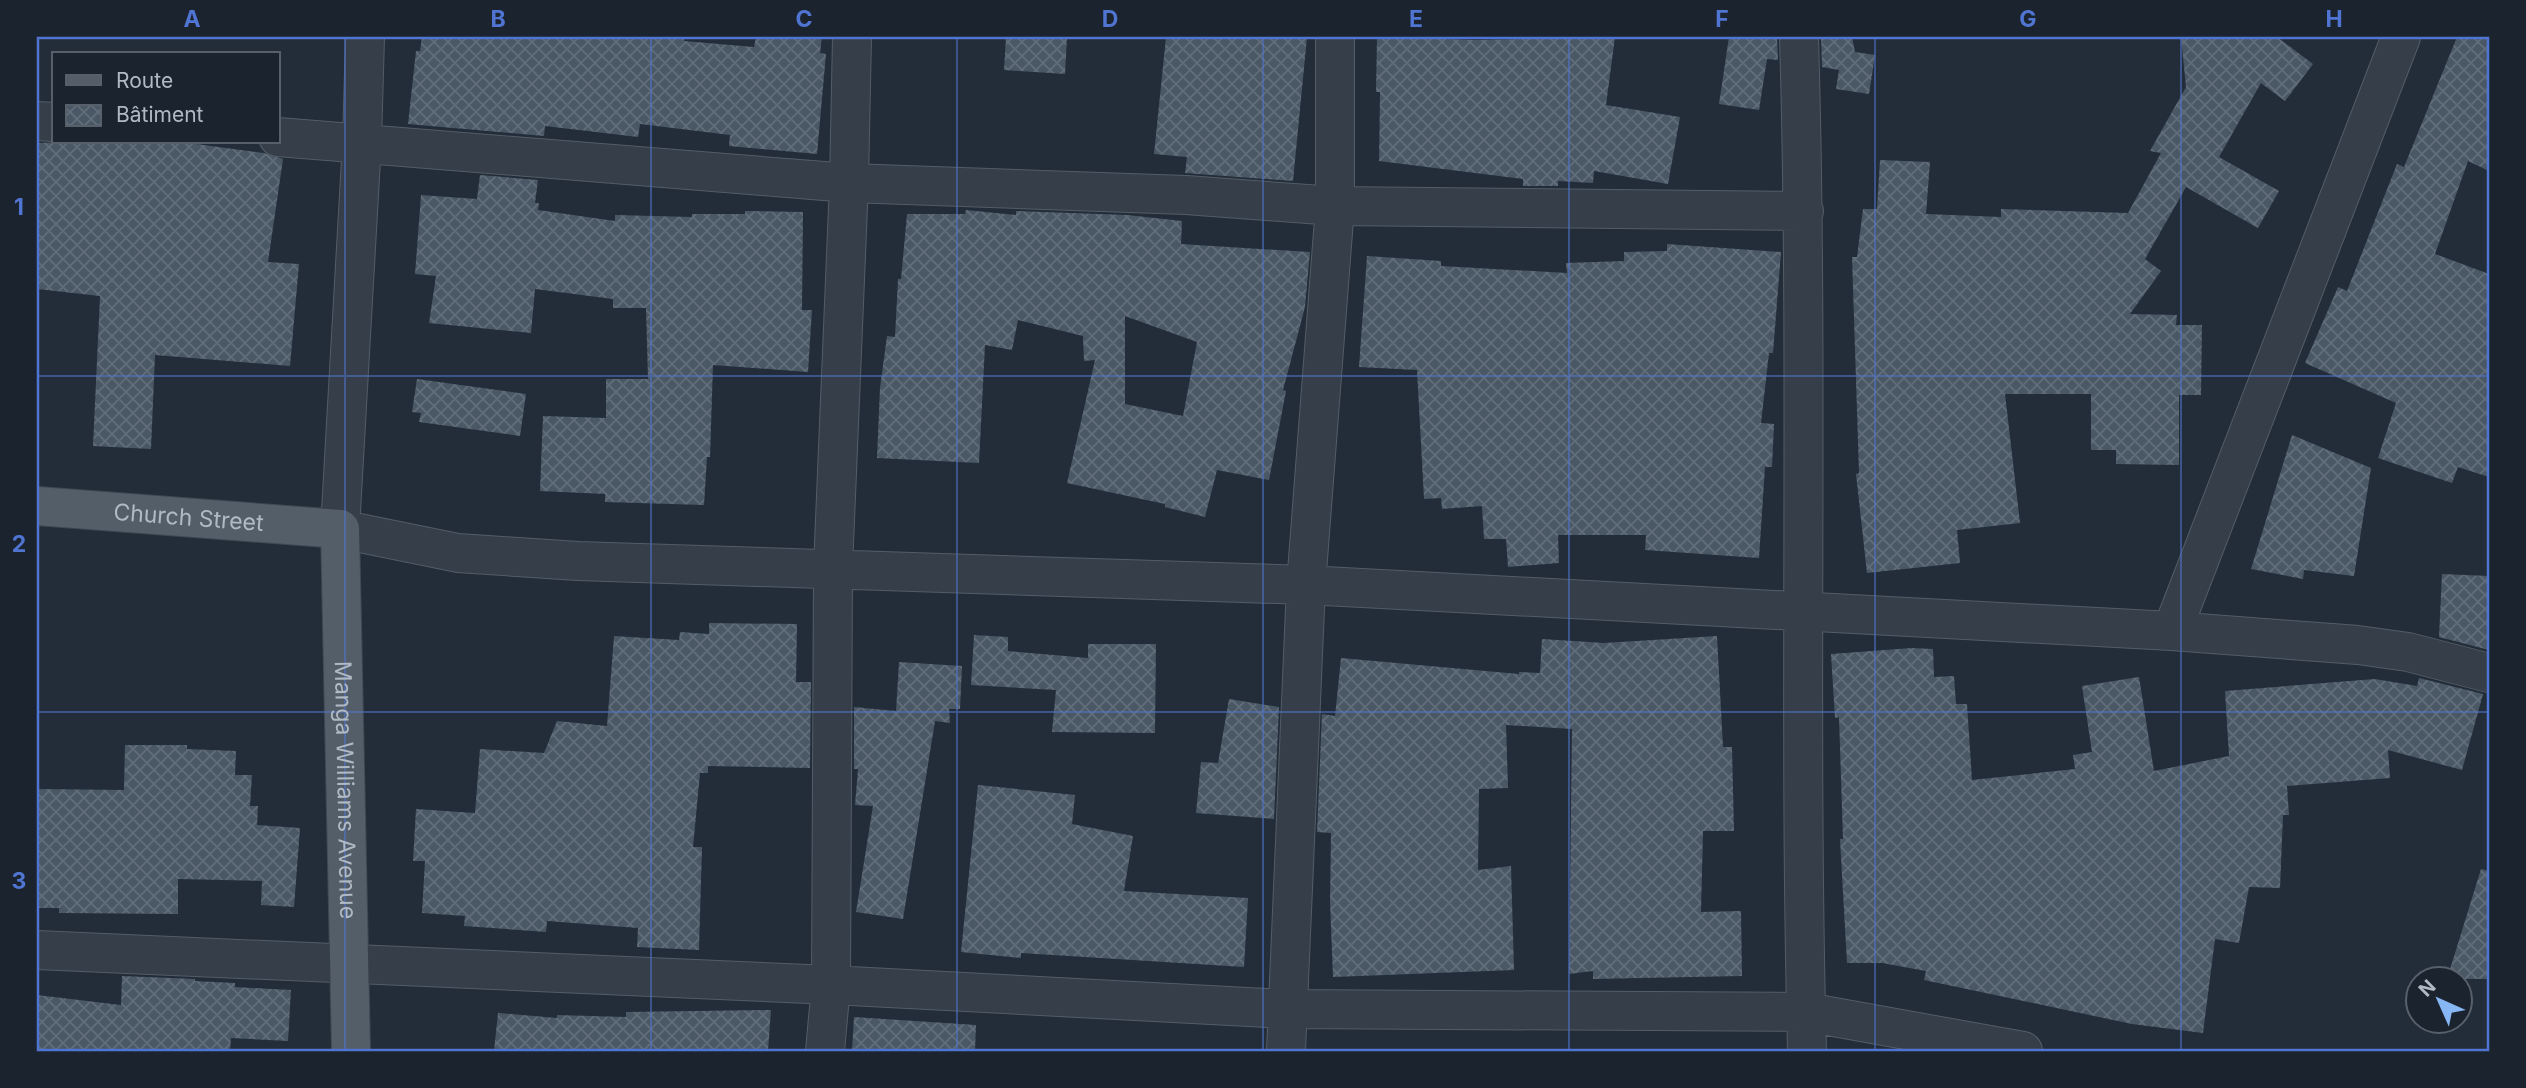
<svg xmlns="http://www.w3.org/2000/svg" width="2526" height="1088" font-family="Inter,sans-serif">
<defs>
<pattern id="building-cross-hatch" width="8" height="8" patternUnits="userSpaceOnUse" patternTransform="scale(1.75)"><rect width="8" height="8" fill="#4a5765"/><path d="M0 0l8 8M0 8l8-8" fill="none" stroke="#626d7a"/></pattern>
</defs>
<rect width="100%" height="100%" fill="#222d39"/>
<path fill="url(#building-cross-hatch)" fill-rule="evenodd" d="M422,37H684V41L754,47L756,37H822L820,53L826,54L817,154L729,146L730,135L640,124L638,137L545,126L544,136L408,124L416,51H420Z
M1006,37H1067L1065,74L1004,70Z
M1166,37H1307L1293,181L1185,173L1187,157L1154,154Z
M1377,37L1476,40L1615,37L1606,105L1680,117L1668,184L1594,171L1593,183L1558,181V186H1523V179L1379,161L1380,92H1376Z
M1729,37H1777L1778,60L1767,59L1759,110L1719,104Z
M1821,37H1852L1855,52L1875,55L1869,94L1836,89L1839,70L1822,67Z
M2181,37H2277L2313,64L2285,101L2261,83L2219,157L2279,191L2258,228L2186,187L2145,259L2161,271L2130,314L2177,315L2176,325H2202L2201,395H2179V465L2116,464V450H2091V394H2005L2020,523L1957,530L1960,563L1867,573L1856,474L1859,473L1852,257H1857L1863,209H1877L1880,160L1930,162L1926,214L2001,217V209L2128,213L2161,153L2150,151L2186,87Z
M2457,37H2489V171L2468,161L2435,254L2489,274V477L2458,467L2452,483L2378,458L2396,403L2305,363L2338,287L2347,291L2397,164L2404,167Z
M63,142H181L264,153L283,159L268,262L299,264L290,366L155,355L151,449L93,446L100,296L37,289V143Z
M480,175L538,180L535,203H539L538,210L615,221V215L692,217V214H745V211L803,212L802,310H812L808,372L713,365L710,457H707L704,505L605,502V494L540,491L543,416L606,418V379H648L646,308H613V299L535,289L531,333L429,323L436,276L415,274L421,195L477,199Z
M966,210L1016,215V211L1127,215L1182,221L1181,244L1310,252L1305,307L1283,390L1286,391L1269,480L1217,470L1205,517L1165,507V504L1067,483L1095,360L1084,361L1083,336L1018,320L1012,350L985,345L979,463L877,458L880,388L887,336L895,337L898,279H901L907,214H965ZM1125,316L1197,342L1183,416L1125,404Z
M1667,244L1781,252L1773,353H1769L1761,423L1774,424L1772,467H1765L1759,558L1645,550L1646,535H1558L1559,563L1508,567L1506,539H1484L1482,506L1442,509L1441,498L1424,499L1417,370L1359,367L1367,256L1441,261V266L1567,273L1566,263L1624,261V252L1667,251Z
M417,379L526,394L520,436L419,422L421,413L412,412Z
M2292,435L2371,468L2354,576L2304,570L2303,579L2251,569Z
M2442,574L2489,576V650L2439,637Z
M709,623L797,624L796,682H811L810,768L708,766V773H700L693,847H702L699,950L637,947L638,928L547,921L546,932L464,926L465,916L422,913L425,861H413L416,809L475,813L480,749L544,753L557,721L607,726L614,636L679,640L680,632L709,634Z
M974,635L1008,637V651L1088,658V644H1156L1155,733L1052,732L1056,690L971,685Z
M1717,636L1723,747H1732L1734,831H1703L1701,912L1741,911L1742,976L1593,979V971L1569,974L1572,729L1506,725L1508,788L1479,789L1478,870L1511,866L1514,970L1333,977L1330,901L1331,833L1317,832L1322,714L1335,716L1341,658L1519,674V672L1540,673L1542,639L1604,643Z
M1912,648L1933,649L1934,677L1954,676L1956,704H1967L1972,780L2075,769L2073,755L2092,752L2082,686L2139,677L2154,771L2229,756L2225,691L2375,679L2417,686L2419,678L2483,694L2462,770L2388,750L2390,778L2287,786L2289,815H2283L2280,888L2249,887L2239,943L2215,939L2203,1033L2132,1024L1924,980L1926,971L1882,963H1847L1840,839H1843L1839,717L1835,718L1831,654Z
M899,662L962,666L960,709H949L950,723L935,721L903,919L856,912L873,806L855,805L858,769H854V707L896,711Z
M1229,699L1279,707L1274,819L1196,813L1201,762L1218,763Z
M125,745H187V749L236,751L235,775H252L250,806H258L257,825L300,828L294,907L261,905L262,881L178,879V914L59,913V908H37V789L124,790Z
M978,785L1075,795L1072,824L1133,836L1124,891L1248,898L1244,967L1021,953V958L961,952Z
M2481,869L2489,871V979H2447Z
M122,976L195,979V981L235,983V987L291,990L288,1041L231,1038L230,1051H37V995L121,1005Z
M771,1010L768,1051H494L498,1013L557,1018V1015L626,1017V1012Z
M854,1017L976,1025L975,1051H852Z"/>
<g fill="none" stroke-linecap="round" stroke-linejoin="round">
<defs>
<path id="minor" d="M365,37L362,142L340,529L458,553L578,561L1306,585L2172,631L2401,37
M1799,37C1809,375 1798,713 1807,1051
M37,121L54,122
M278,137L849,183L1186,195L1335,206L1804,211
M2172,631L2358,645L2408,652L2489,673
M37,950L831,985L1288,1009L1806,1012L2023,1051
M825,1051L831,985L833,568L849,183L852,37
M1286,1051L1306,585L1335,206V37"/>
<g id="major">
<path id="s1" d="M37,506L340,529L351,1051"/>
</g>
</defs>
<use href="#minor" stroke="#535d67" stroke-width="40"/>
<use href="#major" stroke="#3f4852" stroke-width="40"/>
<use href="#minor" stroke="#363f49" stroke-width="38"/>
<use href="#major" stroke="#545e69" stroke-width="38"/>
</g>
<path fill="none" stroke="#5074d1" stroke-width="2" stroke-opacity="0.55" d="M345,37V1051M651,37V1051M957,37V1051M1263,37V1051M1569,37V1051M1875,37V1051M2181,37V1051M37,376H2489M37,712H2489"/>
<g text-anchor="middle" dominant-baseline="central" stroke-width="7" stroke-linejoin="round" paint-order="stroke">
<g font-size="23" fill="#b0bac5" stroke="#1b242e">
<text stroke="none"><textPath href="#s1" startOffset="152">Church Street</textPath></text>
<text stroke="none"><textPath href="#s1" startOffset="565">Manga Williams Avenue</textPath></text>
</g>
</g>
<rect width="2526" height="1088" fill="none" stroke="#1b242e" stroke-width="77"/>
<rect x="52" y="52" width="228" height="91" fill="#1b242e" stroke="#57606a" stroke-width="2"/>
<rect x="66" y="75" width="35" height="10" fill="#545e69" stroke="#57606a" stroke-width="2"/>
<text x="116" y="88" font-size="21" fill="#b0bac5">Route</text>
<rect x="66" y="105" width="35" height="21" fill="url(#building-cross-hatch)" stroke="#57606a" stroke-width="2"/>
<text x="116" y="122" font-size="21" fill="#b0bac5">Bâtiment</text>
<g transform="translate(2439 1000) rotate(315)"><circle r="33" fill="#1b242e" stroke="#57606a" stroke-width="2"/>
<path d="M0-5L12 26L0 18L-12 26Z" fill="#86b6f4"/>
<text y="-10" font-size="19" font-weight="bold" text-anchor="middle" fill="#b0bac5">N</text>
</g>
<rect x="38" y="38" width="2450" height="1012" fill="none" stroke="#5074d1" stroke-width="2.5"/>
<g font-size="23" text-anchor="middle" font-weight="bold" fill="#5074d1">
<text x="192" y="27">A</text>
<text x="498" y="27">B</text>
<text x="804" y="27">C</text>
<text x="1110" y="27">D</text>
<text x="1416" y="27">E</text>
<text x="1722" y="27">F</text>
<text x="2028" y="27">G</text>
<text x="2334" y="27">H</text>
<text x="19" y="215">1</text>
<text x="19" y="552">2</text>
<text x="19" y="889">3</text>
</g>
</svg>
